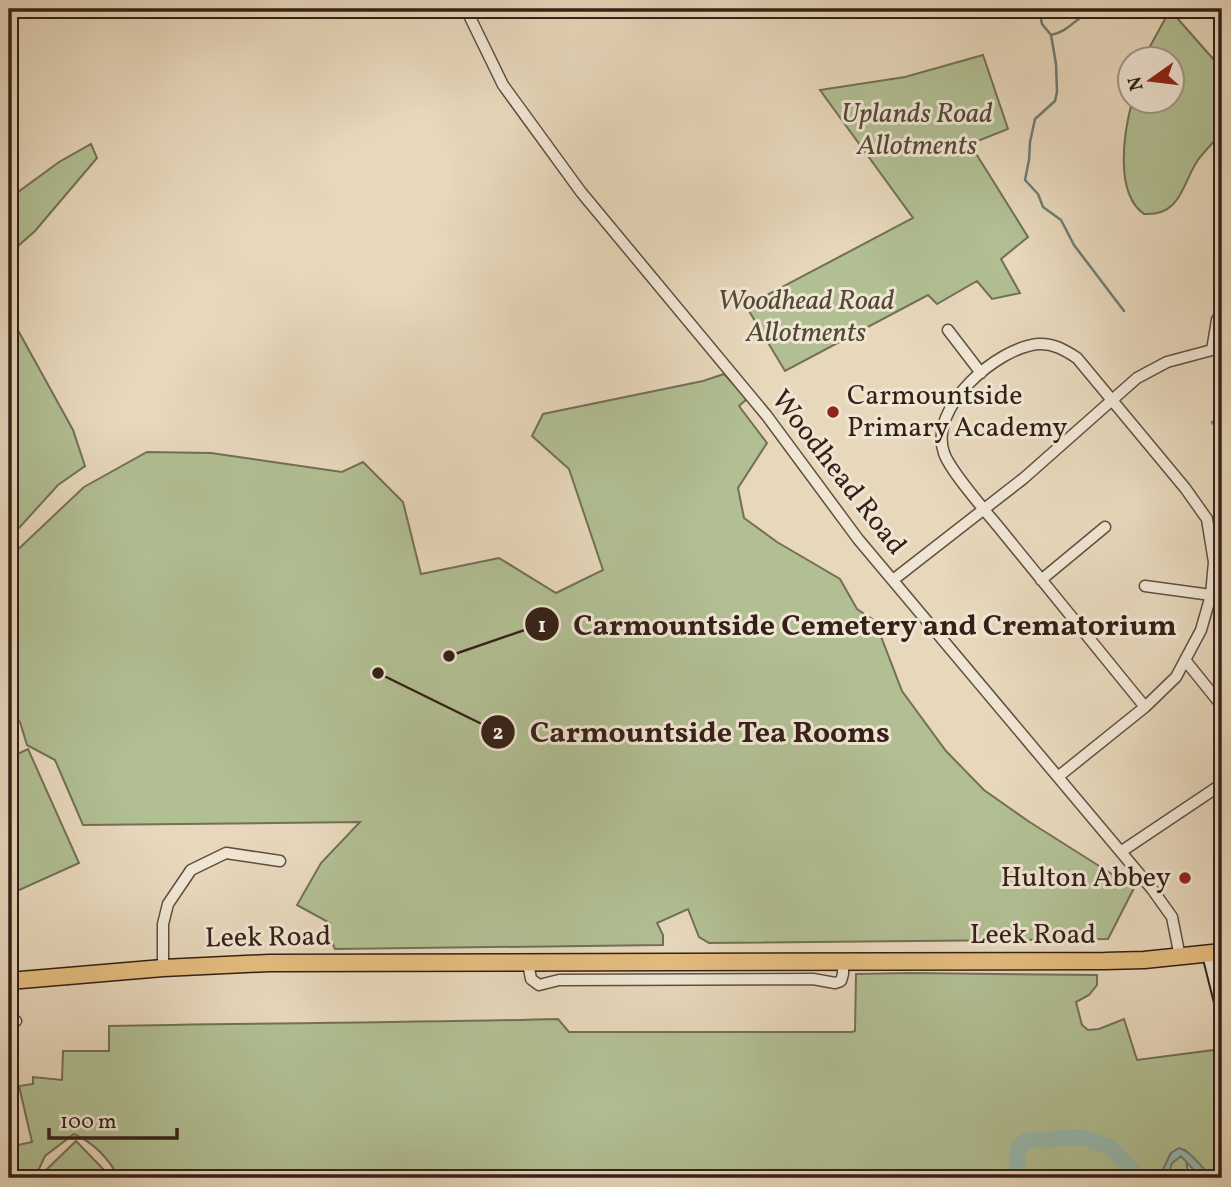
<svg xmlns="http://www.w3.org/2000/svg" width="1231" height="1187" font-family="Vollkorn,serif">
<rect width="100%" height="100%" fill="#e7d7bb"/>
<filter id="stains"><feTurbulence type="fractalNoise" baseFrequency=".00286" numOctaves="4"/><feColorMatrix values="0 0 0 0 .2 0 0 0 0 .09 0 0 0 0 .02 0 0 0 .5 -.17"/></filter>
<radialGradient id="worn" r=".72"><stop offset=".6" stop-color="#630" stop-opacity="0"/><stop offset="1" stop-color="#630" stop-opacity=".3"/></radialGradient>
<path fill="#b1bf93" stroke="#727055" stroke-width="2" d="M1170,10L1222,69C1222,80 1225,123 1222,130C1218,139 1204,151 1198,160C1182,183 1182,216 1144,214C1114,193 1124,132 1132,102H1172V60L1143,59Z
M983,55L1008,129L970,144L1028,237L1001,259L1020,293L992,299L977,281L937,304L928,295L785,371L746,306L913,218L820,90L905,77Z
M91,144L97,158L35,231L9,254V201L14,195L59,162Z
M9,314L73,430L85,466L58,485L9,539Z
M724,374L747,399L739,406L767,443L738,488L744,518L777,542L840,579L857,609L875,621L902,691L946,751L984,790L1028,821L1134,888L1108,939L709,943L699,937L688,909L657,923L663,935V945L335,949L328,935L330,923L297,905L321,863L360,822L83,825L55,760L27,745L20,722L9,712V558L84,487L147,452L211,453L342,472L363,462L403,502L421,574L499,558L556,593L603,570L569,469L532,436L543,414L703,381Z
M28,749L79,863L15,892L9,878V758Z
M911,973L1097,975V985L1089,995L1076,1002L1082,1025L1088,1030L1099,1029L1124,1019L1137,1060L1222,1049V1178C1204,1178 1197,1160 1185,1150L1171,1153L1159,1178H119C109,1159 94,1143 74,1134L45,1156L38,1171L27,1178H9V1147L32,1142L19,1086L33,1084V1077L62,1080L63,1051H109V1026C259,1023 409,1023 558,1019L569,1032H852L855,1031L856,974Z
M76,1141L105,1171L98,1178H50L44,1172Z
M1181,1156L1186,1159L1189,1178H1167L1172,1163Z"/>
<path fill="#97baae" stroke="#6f7c72" stroke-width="2" d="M1179,1148C1194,1153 1200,1168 1214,1178H1201L1181,1156L1172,1163L1167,1178H1159L1171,1153Z"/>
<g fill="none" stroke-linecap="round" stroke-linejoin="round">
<path stroke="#6f7c72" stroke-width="2.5" d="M1039,9L1042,24L1051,35L1056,64L1057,92L1055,101L1035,119L1030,142L1029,160L1025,180L1038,194L1043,207L1061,220L1074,245L1124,311
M1051,35C1076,30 1076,8 1106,15L1108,9
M1212,422L1222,436"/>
<path stroke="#97baae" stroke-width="16" d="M1016,1178L1018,1149L1025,1141L1080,1137L1087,1139L1111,1148L1140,1178"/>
<defs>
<path id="street" d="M466,9L503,85L581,192L767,416L858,539L1152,889L1172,917L1180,957
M948,330L981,373
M1212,350L1217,320L1222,311
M893,580L1024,478L1137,378L1167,362L1212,350H1222
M1041,580L1105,527
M1145,586L1211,595
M1185,660L1222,706
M1059,776L1145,707L1176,677L1201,630L1211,595L1214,562L1207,519L1185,488L1077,358C1065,350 1053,343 1038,344C997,348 928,407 944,453C950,471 987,513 1001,530C1049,589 1097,648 1145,707
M1122,851L1222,784
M528,963L531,979L539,985L559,980L813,979L835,983L841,981L843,974V962
M163,968V924L168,904L191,870L226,853L280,861
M9,1021H16"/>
<path id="secondary" d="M1210,954L1222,1002"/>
<path id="primary" d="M9,981L163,968L269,963L1105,961L1144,960L1222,952"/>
</defs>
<use href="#street" stroke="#614e40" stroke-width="13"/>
<use href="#secondary" stroke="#342017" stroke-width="18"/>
<use href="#primary" stroke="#342017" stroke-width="19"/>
<use href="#street" stroke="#efe5d3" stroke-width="10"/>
<use href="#secondary" stroke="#efe5d3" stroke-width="14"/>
<use href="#primary" stroke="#e4bc7e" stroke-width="16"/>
</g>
<g fill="#8f2418" stroke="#efe5d3" stroke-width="2.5">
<circle cx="833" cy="412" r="7"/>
<circle cx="1185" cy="878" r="7"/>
</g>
<g text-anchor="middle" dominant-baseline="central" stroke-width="6" stroke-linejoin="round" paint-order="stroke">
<g font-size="28" font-style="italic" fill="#534836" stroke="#efe5d3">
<text x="917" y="114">Uplands Road<tspan x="917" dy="32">Allotments</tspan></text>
<text x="806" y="301">Woodhead Road<tspan x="806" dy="32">Allotments</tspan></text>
</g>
<g font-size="28" fill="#342017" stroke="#efe5d3" text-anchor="start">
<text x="847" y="396">Carmountside<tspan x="847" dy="32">Primary Academy</tspan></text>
<text x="1171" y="878" text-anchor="end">Hulton Abbey</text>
</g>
<g font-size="28" fill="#342017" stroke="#efe5d3">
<text transform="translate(838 473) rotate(52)">Woodhead Road</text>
<text x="1033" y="935">Leek Road</text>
<text transform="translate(268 938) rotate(-1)">Leek Road</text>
</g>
</g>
<path fill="none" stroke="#342017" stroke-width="2.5" d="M449 656L542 624M378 673L498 732"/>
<g fill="#342017" stroke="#efe5d3" stroke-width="2.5">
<circle cx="449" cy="656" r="7"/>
<circle cx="378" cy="673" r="7"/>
<circle cx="542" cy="624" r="18"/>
<circle cx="498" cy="732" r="18"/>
</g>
<g font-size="21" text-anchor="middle" font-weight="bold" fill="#fff">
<text x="542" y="632">1</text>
<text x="498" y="739">2</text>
</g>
<g font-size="30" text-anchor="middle" font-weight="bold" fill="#342017" stroke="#efe5d3" stroke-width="6" stroke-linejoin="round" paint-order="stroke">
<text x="875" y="635">Carmountside Cemetery and Crematorium</text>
<text x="710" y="742">Carmountside Tea Rooms</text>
</g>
<rect width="1231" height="1187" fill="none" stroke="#e7d7bb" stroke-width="35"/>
<rect x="10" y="10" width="1210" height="1166" fill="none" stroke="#342017" stroke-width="3.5"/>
<rect x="18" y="18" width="1196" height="1152" fill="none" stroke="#342017" stroke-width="2"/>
<g transform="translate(1151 80) rotate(256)"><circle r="33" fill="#efe5d3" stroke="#a49688" stroke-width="2"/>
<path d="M0-5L12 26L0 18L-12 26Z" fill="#8f2418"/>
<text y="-10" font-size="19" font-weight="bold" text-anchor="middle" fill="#342017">N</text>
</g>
<path d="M49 1128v10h128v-10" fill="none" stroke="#342017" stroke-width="3.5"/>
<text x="60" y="1128" font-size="21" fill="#342017" stroke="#efe5d3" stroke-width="5" paint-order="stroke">100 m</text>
<rect width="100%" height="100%" filter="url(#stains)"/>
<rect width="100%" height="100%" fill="url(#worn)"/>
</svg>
